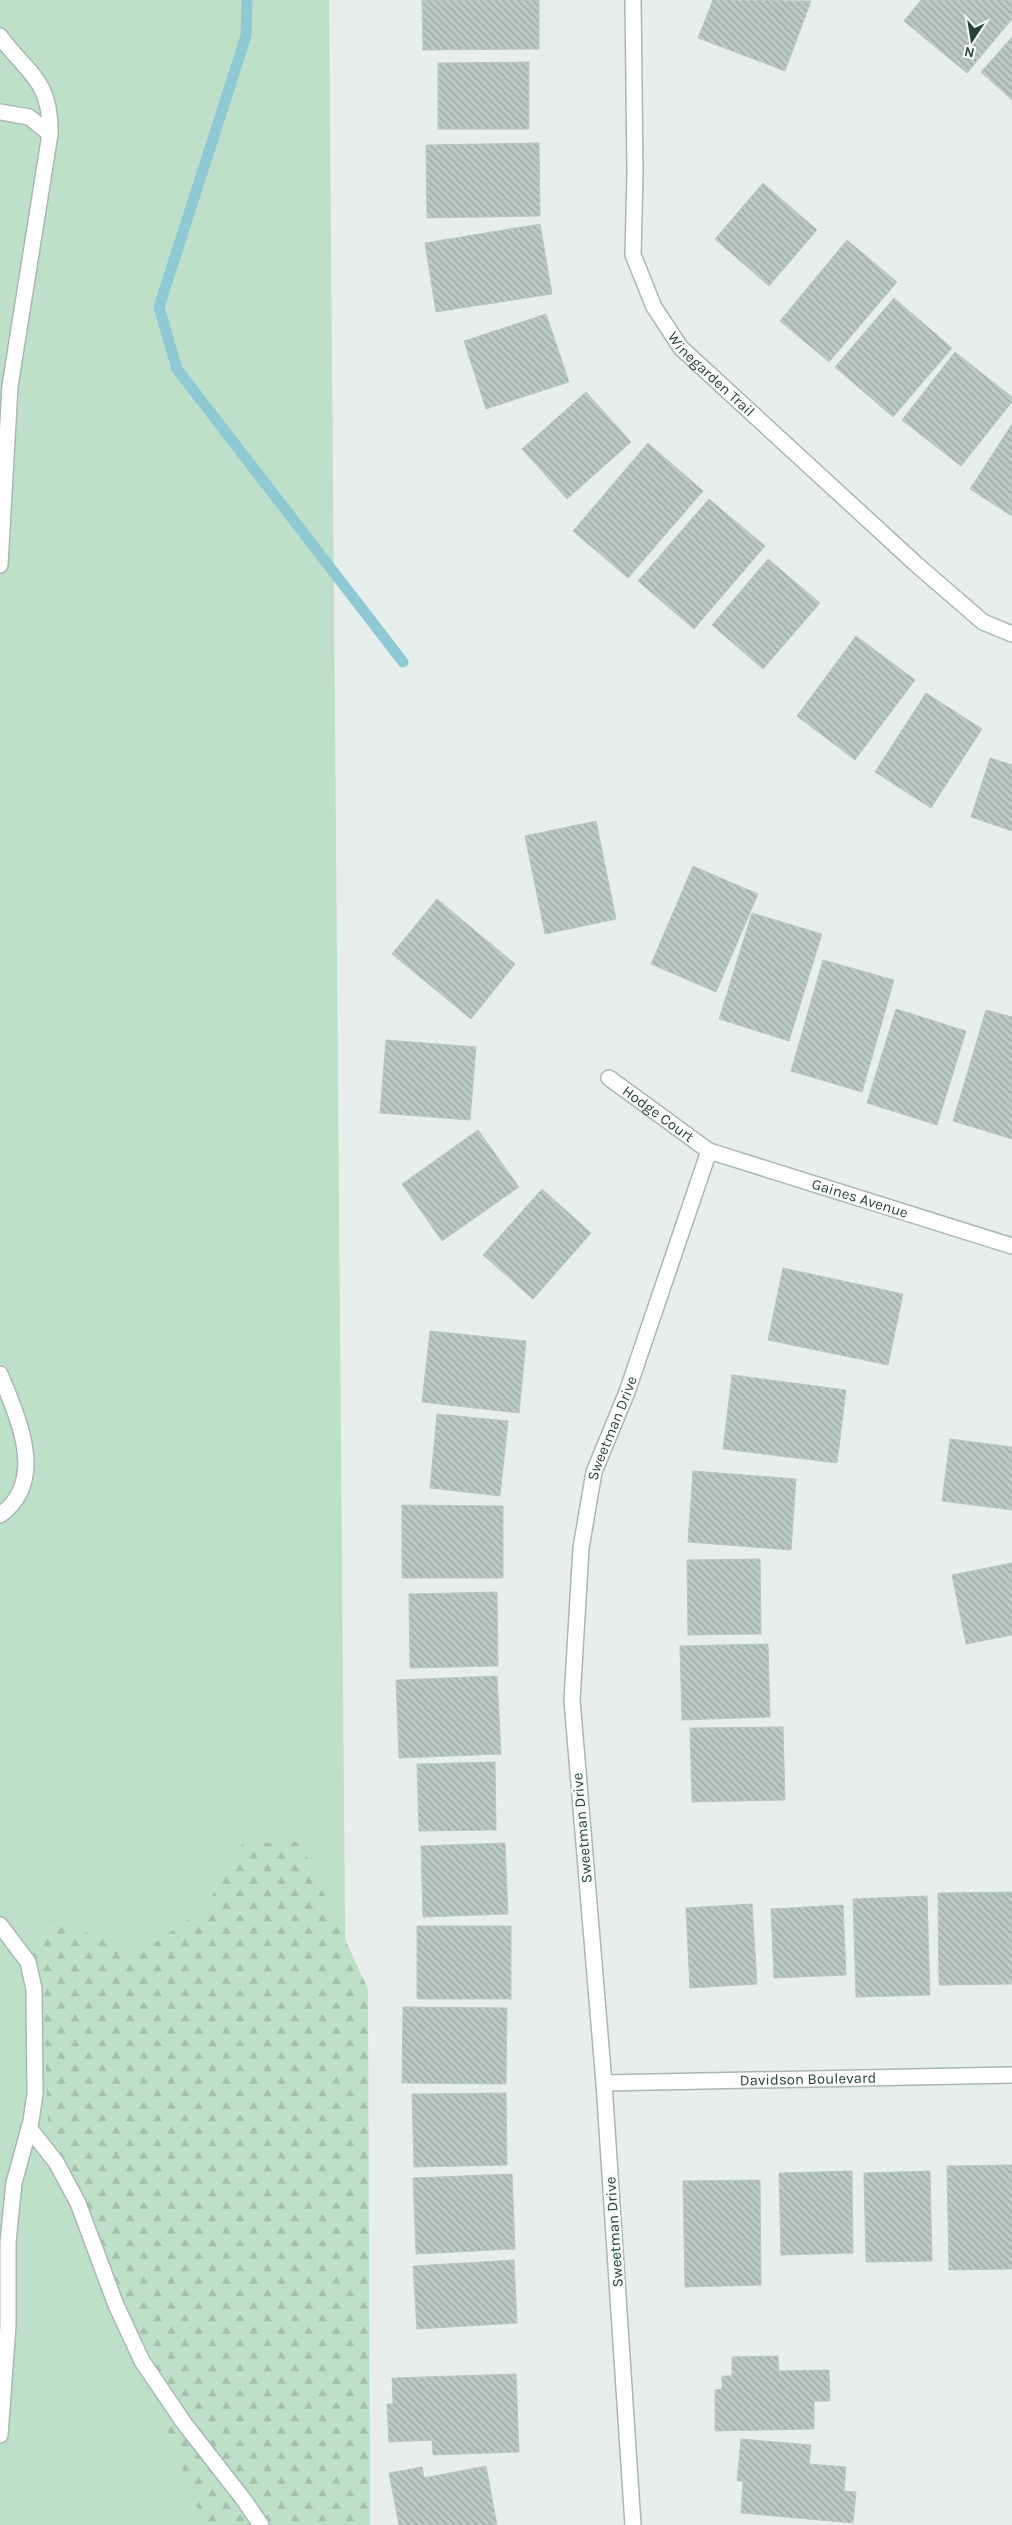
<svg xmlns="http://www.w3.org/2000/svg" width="1012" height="2525" font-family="Karla,sans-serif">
<defs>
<pattern id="forest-firs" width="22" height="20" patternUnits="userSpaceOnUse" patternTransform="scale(1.25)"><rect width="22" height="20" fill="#bfe0c8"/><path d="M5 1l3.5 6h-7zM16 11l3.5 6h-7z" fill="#a4c1ad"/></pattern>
<pattern id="building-back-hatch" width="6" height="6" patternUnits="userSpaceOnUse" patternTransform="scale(1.25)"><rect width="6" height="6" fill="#bbcac4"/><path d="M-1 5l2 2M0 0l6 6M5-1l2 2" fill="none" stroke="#98a6a0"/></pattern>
</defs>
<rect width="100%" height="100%" fill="#e6efeb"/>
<path fill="#bfe0c8" d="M0,0H329L350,2525H0Z"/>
<path fill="url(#forest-firs)" d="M300,1842L368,1989L370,2525H204L48,2121L43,1988L31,1959L51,1919L140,1953L205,1908L243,1843Z"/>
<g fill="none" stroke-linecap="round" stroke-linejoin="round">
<path stroke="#8ec9d4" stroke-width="11" d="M247,0L246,36L159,307L177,369L403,662"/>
</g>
<path fill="url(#building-back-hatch)" stroke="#b8c9c2" d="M422,0H539V49L423,50Z
M713,0L811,1L785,71L698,38Z
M921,0H1012V19L967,73L904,21Z
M1012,37V100L981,72Z
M529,62V129H438V63Z
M539,143L540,216L427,218L426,145Z
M763,183L817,230L769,286L715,239Z
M540,224L552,294L436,312L425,243Z
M847,240L897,282L829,362L780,321Z
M894,298L952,348L893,417L835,367Z
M546,314L569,382L486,409L464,341Z
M955,352L1012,397V402L961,466L902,420Z
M586,392L631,442L567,499L522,449Z
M1012,424V516L970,489Z
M648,443L703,491L628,578L573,531Z
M709,499L765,546L694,629L638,581Z
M768,559L820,603L763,669L712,625Z
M856,636L915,680L855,760L797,716Z
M926,693L982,729L931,808L875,772Z
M990,758L1012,765V831L971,817Z
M596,821L616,919L545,934L525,836Z
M693,866L758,894L716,992L651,964Z
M437,899L515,964L471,1019L392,954Z
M752,913L822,934L789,1041L719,1019Z
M823,960L894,980L862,1092L791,1071Z
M896,1009L966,1031L937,1125L867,1103Z
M986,1010L1012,1017V1139L953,1121Z
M386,1040L476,1047L470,1120L380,1113Z
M478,1130L519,1187L442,1241L402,1184Z
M542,1189L591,1233L533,1299L483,1255Z
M783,1268L903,1294L888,1365L768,1340Z
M430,1331L526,1341L519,1413L422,1402Z
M732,1375L846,1390L837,1463L723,1449Z
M437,1414L508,1421L500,1496L430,1488Z
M950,1439L1012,1447V1510L942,1501Z
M693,1471L796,1479L791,1550L688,1542Z
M402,1505L503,1506V1578H402Z
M760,1559L761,1634L688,1635L687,1560Z
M1012,1563V1635L966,1644L952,1575Z
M497,1592L498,1666L410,1668L409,1594Z
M768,1644L770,1717L682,1720L680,1646Z
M497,1676L501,1754L399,1758L396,1680Z
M783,1727L785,1800L692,1802L690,1728Z
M495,1762L496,1830L419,1831L417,1764Z
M505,1843L508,1914L423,1917L421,1846Z
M1012,1892V1984L939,1985L938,1893Z
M927,1896L930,1995L856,1997L853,1899Z
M752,1904L757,1984L690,1988L686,1908Z
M843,1905L846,1975L774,1978L771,1909Z
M417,1926H511V1999H417Z
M403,2007L507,2008L506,2084L402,2083Z
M506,2093L507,2165L414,2167L412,2094Z
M1012,2165V2269L949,2270L947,2166Z
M852,2171L853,2253L781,2255L779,2173Z
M930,2171L932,2261L866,2262L864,2173Z
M512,2174L515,2249L416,2254L413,2178Z
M760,2180L761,2285L685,2287L683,2181Z
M514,2260L517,2323L417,2329L413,2266Z
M778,2356L779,2371L829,2370L830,2401H814V2429L715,2431V2390L722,2389V2376H732V2357Z
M516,2374L519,2452L433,2455L432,2440L389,2442L387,2404H393L392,2378Z
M741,2439L811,2445L809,2464L846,2467L844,2491L856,2492L853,2523L741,2513L743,2481H737Z
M486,2466L497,2525H399L389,2473L422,2467L424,2478Z"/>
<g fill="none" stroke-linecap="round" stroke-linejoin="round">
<defs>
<g id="minor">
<path id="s1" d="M633,0L635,173L633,255L654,307L681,348L916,564L983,622L1012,634"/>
<path d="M0,36C28,75 51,79 50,134"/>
<path d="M0,112L29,117L50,134L10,386L0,565"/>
<path id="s2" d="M609,1078L709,1151L1012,1246"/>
<path d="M0,1374C18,1418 48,1481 0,1515"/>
<path d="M0,1925L28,1962L34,1989L35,2094L31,2121L14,2183L12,2202L8,2242V2326L0,2435"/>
<path id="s3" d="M604,2083L1012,2075"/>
<path d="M29,2128L56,2162L78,2203L116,2305L142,2361L184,2423L244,2500L261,2525"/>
<path id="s4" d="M633,2525L604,2083L572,1700L581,1548L594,1472L627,1392L709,1151"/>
</g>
</defs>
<use href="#minor" stroke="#a8b8b2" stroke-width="18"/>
<use href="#minor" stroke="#fff" stroke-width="15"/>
</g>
<g text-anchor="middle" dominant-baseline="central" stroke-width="5" stroke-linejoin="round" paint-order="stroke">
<g font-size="15" fill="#24423a" stroke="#f7fbf9">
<text stroke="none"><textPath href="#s1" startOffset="400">Winegarden Trail</textPath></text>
<text stroke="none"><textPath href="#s2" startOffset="61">Hodge Court</textPath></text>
<text stroke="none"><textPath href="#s2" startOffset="282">Gaines Avenue</textPath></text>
<text stroke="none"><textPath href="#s4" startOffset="1104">Sweetman Drive</textPath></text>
<text transform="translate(582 1828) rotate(-95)">Sweetman Drive</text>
<text stroke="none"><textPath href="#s3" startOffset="204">Davidson Boulevard</textPath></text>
<text transform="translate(614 2232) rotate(-94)">Sweetman Drive</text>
</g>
</g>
<g transform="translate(972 40) rotate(192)" stroke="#f7fbf9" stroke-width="4" paint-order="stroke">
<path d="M0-4L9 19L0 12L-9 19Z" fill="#24423a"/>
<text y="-8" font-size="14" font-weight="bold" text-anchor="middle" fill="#24423a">N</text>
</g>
</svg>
